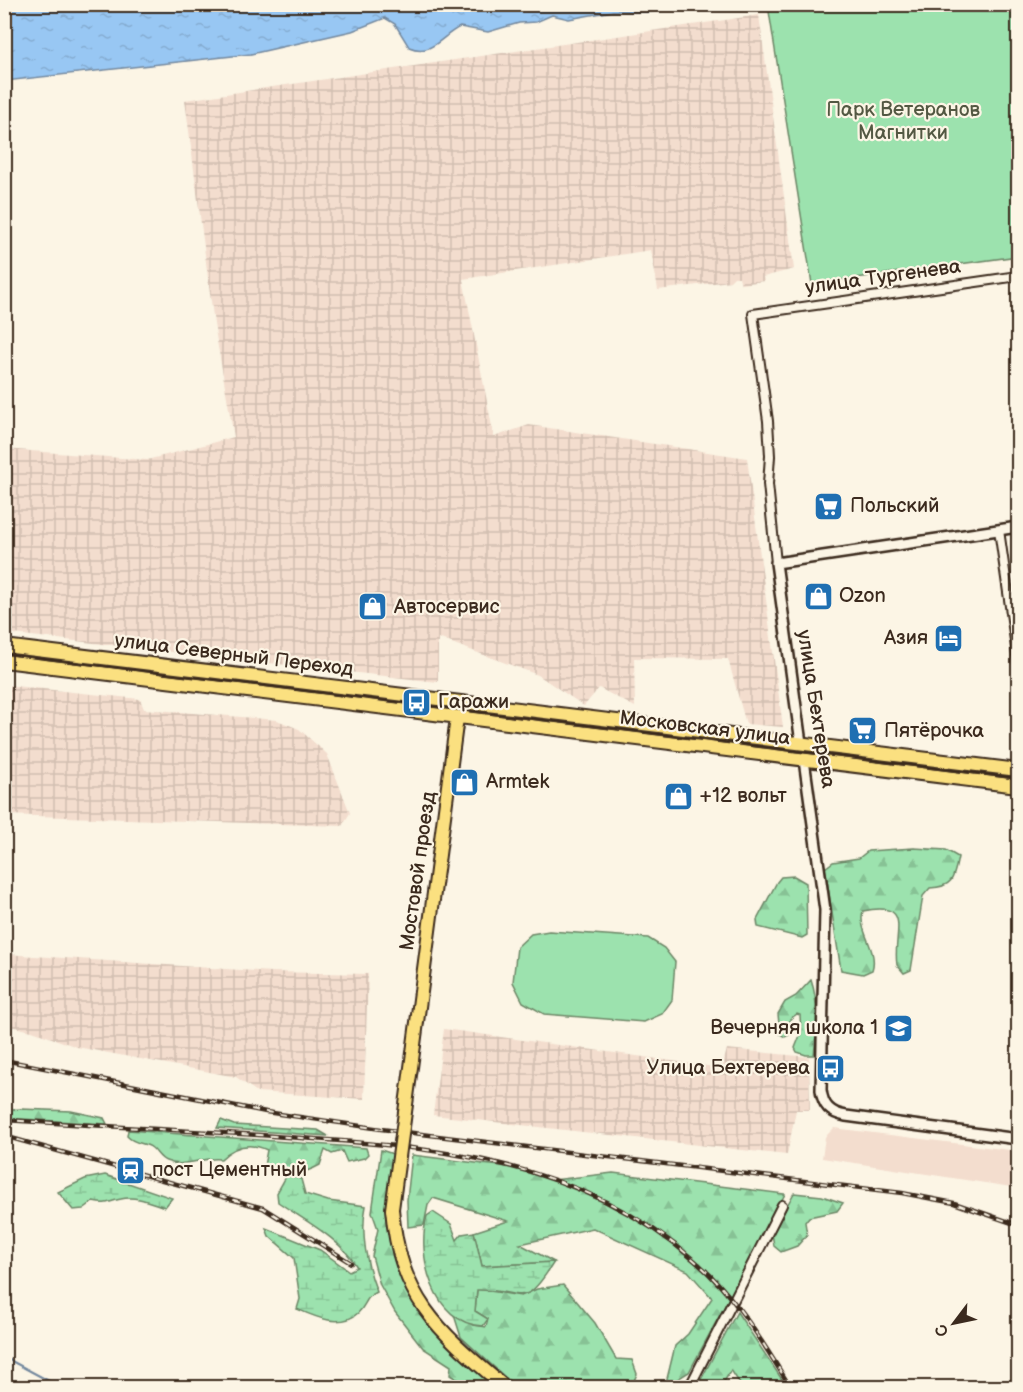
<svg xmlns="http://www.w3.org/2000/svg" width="1023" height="1392" font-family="'Balsamiq Sans',sans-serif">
<defs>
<pattern id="industrial-grid" width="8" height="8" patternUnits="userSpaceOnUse" patternTransform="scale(1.5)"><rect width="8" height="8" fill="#f3ddce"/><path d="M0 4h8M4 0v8" fill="none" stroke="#d1beb0"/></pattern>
<pattern id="forest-firs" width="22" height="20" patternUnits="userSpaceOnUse" patternTransform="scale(1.5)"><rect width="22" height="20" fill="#9ce2ae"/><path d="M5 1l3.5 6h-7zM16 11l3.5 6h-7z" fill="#87c295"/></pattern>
<pattern id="wetland-marsh" width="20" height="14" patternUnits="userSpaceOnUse" patternTransform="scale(1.5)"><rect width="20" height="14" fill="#9ce2ae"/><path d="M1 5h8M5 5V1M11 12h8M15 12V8" fill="none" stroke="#87c295"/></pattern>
<pattern id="water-ripples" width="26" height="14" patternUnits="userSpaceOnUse" patternTransform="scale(1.5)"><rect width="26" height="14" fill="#98c7f3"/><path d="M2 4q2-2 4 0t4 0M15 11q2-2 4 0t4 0" fill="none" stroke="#84abd0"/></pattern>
</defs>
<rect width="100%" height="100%" fill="#fcf5e5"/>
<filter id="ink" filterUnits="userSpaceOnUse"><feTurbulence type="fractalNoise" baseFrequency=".0167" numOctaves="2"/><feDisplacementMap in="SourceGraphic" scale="12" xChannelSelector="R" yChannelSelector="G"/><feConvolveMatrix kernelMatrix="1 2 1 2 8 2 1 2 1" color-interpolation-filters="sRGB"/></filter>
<g filter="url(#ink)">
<path fill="#f3ddce" d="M834,1128L1018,1151V1188L822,1158L825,1137Z"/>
<path fill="url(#industrial-grid)" d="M759,15L794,269L763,277L764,281L741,284L739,277H734L730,281L658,290L651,250L463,279L494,437L529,425L747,458L783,727L746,724L728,659L634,658L635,707L599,688L584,706L538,675L438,638V682L5,633V449L147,460L234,437L214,324L185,100Z
M5,685L140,699L144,709L277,720L299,729L327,754L350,813L342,826L5,815Z
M5,954L272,972L368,974L364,1099L257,1092L236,1077L77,1047L32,1031L5,1025Z
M444,1029L722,1068L727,1049L809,1057L810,1110H796L787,1155L433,1115Z"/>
<path fill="#9ce2ae" stroke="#6c8666" stroke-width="1.5" d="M768,5H1018V256L812,284Z
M549,931L648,938L664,948L675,962L672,1000L662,1014L644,1022L544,1014L523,1002L513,982L517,947L531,934Z"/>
<path fill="url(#forest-firs)" stroke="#6c8666" stroke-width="1.5" d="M914,848L946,850L958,857C954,878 953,887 930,888L923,896L911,970L904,973L897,965C892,934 915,900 863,911C857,931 879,950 872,970L863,974L841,970L825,868L833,862L859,858L868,851Z
M794,876L806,883L807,935L802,938L758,927L757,920L777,882L781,877Z
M811,980C819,1003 817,1030 814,1055H806L797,1052L795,1048L801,1033L800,1015L797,1014L790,1019L789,1035L785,1037L780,1034L778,1014L785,1002L796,996Z
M21,1109L71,1111L104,1118L107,1124L5,1118V1110Z
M221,1120L234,1125L318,1130L328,1136L217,1128Z
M128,1130L366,1148L368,1154L364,1158L347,1162L342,1151L332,1154L325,1150L320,1165C302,1175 281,1179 264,1166L267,1150C250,1142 234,1146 221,1159C203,1156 185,1169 166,1161C159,1158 157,1152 152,1148C145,1142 135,1145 127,1136Z
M381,1150L396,1155C394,1181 387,1217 391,1243C400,1306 450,1352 499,1387H463V1383L450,1375L451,1366L423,1348L395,1312L380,1285L372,1256L378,1229L372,1212Z
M412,1155L516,1168L553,1180L613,1173L785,1194L689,1372L665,1387L675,1346L688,1334L712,1298L688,1271L593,1228L520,1244L554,1262L482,1266L474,1232L508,1221L433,1198L428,1205L424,1225L408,1227L407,1200Z
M794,1193L822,1196L843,1203L837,1211L809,1217L805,1222L807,1235L797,1246L781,1252L774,1246L772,1233Z
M563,1285L595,1323L616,1359L632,1360L637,1374L633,1383L636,1387H516L461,1337L454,1315L474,1325L486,1327L488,1319L475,1311L477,1289L521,1296L537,1289Z
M737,1312L787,1387H742L731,1370L721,1387H697Z"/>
<path fill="url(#wetland-marsh)" stroke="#6c8666" stroke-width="1.5" d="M105,1175L172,1198L165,1207C152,1203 136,1195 121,1199C107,1202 108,1205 93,1202L83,1209L73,1210L58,1192L85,1179Z
M287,1175L301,1179L305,1194L328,1201L366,1206C360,1233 367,1267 377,1292C364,1298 367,1305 358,1313C341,1329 315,1317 297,1309L300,1299L294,1258L269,1236L266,1228L320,1250L349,1271L357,1267C340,1238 305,1221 278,1202L277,1193Z
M433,1212L451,1224L457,1240L462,1234L474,1232L482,1266L554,1262C522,1313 525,1289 477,1290L475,1311L488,1319L483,1326C433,1324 416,1256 427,1216Z"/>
<path fill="url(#water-ripples)" stroke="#73889e" stroke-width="1.5" d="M4,5L5,4L710,5L648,12L613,11L569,19L552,15L536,22L519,23L488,32L460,27C442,35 432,57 409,47L395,24L385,18L352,31L251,54L5,81Z"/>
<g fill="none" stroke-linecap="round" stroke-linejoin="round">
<path stroke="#73889e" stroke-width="2" d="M4,1357L62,1388"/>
<defs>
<path id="minor" d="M999,530L1018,662
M776,563L768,484L770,456L768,421L753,314L1018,276
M689,1388L782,1205"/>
<path id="tertiary" d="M801,743L776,563L1018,527
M804,760L825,910L821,1090C823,1106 830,1113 846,1116L1018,1139"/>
<path id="primary" d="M4,646L1018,770
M4,661L1018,786
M414,1045L458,710
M392,1209C400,1301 440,1332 506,1388"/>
</defs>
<use href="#minor" stroke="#3b2a1e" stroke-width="12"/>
<use href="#tertiary" stroke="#3b2a1e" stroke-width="14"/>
<use href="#primary" stroke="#3b2a1e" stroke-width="16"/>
<use href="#minor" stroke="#fcf5e5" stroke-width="8"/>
<use href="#tertiary" stroke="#fcf5e5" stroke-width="9"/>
<use href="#primary" stroke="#fbe080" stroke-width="12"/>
<path stroke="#3b2a1e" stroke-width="1.5" d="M4,654L1018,779"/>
<defs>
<path id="rail" d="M4,1060L266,1112L381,1129L902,1193L954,1203L1018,1225
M4,1120C89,1125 174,1130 259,1135C416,1146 570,1152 695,1261C735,1295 763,1343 791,1388
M4,1136L263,1208L351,1263"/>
</defs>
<use href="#rail" stroke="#3b2a1e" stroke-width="4.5"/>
<use href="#rail" stroke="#fcf5e5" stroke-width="2" stroke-dasharray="7" stroke-linecap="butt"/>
<defs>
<path id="primary-bridge" d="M392,1209L414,1045"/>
</defs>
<use href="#primary-bridge" stroke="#3b2a1e" stroke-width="16" stroke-linecap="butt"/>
<use href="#primary-bridge" stroke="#fbe080" stroke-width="12"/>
</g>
</g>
<defs>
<symbol id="supermarket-square" viewBox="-11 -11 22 22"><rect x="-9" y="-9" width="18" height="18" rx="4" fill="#1f6fb2" stroke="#fcf5e5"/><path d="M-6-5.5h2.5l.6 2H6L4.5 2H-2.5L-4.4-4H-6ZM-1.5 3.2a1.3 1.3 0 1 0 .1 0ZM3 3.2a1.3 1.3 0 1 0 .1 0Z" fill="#fff"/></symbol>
<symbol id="shop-square" viewBox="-11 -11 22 22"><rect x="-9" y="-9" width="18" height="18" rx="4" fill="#1f6fb2" stroke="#fcf5e5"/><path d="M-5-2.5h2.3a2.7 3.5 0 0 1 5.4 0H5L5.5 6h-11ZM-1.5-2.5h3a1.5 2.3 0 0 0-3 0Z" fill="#fff"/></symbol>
<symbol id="hotel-square" viewBox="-11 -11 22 22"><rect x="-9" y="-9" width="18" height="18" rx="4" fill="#1f6fb2" stroke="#fcf5e5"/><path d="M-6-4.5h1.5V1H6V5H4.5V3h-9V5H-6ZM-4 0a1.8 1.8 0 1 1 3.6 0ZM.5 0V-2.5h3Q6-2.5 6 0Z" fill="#fff"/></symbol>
<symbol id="bus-square" viewBox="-11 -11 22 22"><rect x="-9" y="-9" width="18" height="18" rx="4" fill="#1f6fb2" stroke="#fcf5e5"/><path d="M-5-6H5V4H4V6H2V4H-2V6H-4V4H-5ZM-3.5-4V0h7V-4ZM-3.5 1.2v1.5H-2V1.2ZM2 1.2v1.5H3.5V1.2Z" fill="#fff"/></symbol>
<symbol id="school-square" viewBox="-11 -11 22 22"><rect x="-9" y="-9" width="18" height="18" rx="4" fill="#1f6fb2" stroke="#fcf5e5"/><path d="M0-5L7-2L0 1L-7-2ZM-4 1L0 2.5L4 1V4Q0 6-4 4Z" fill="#fff"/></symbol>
<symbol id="station-square" viewBox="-11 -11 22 22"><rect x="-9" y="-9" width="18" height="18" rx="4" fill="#1f6fb2" stroke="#fcf5e5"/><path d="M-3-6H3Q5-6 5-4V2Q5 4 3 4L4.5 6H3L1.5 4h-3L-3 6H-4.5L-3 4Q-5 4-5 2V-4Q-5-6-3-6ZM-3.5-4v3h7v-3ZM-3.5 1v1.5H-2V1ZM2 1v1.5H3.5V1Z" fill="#fff"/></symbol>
</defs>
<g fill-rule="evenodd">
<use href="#supermarket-square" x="812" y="490" width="33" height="33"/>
<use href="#shop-square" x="802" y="580" width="33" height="33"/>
<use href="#shop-square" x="356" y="590" width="33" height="33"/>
<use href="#hotel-square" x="932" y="622" width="33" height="33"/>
<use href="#bus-square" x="400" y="686" width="33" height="33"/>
<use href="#supermarket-square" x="846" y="714" width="33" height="33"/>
<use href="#shop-square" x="448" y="766" width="33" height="33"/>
<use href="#shop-square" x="662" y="780" width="33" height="33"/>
<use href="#school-square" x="882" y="1012" width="33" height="33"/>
<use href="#bus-square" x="814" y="1052" width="33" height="33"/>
<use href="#station-square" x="114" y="1154" width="33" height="33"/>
</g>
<g text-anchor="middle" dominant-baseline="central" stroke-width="4.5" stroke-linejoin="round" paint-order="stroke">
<g font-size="20" fill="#535842" stroke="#fcf5e5">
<text x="903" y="110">Парк Ветеранов<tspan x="903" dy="23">Магнитки</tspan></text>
</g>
<g font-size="20" fill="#3b2a1e" stroke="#fcf5e5">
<text transform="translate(883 277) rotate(-8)">улица Тургенева</text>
<text transform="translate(234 655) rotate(7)">улица Северный Переход</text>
<text transform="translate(816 709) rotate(81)">улица Бехтерева</text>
<text transform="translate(705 728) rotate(7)">Московская улица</text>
<text transform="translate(418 871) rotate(-82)">Мостовой проезд</text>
</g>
<g font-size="20" fill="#3b2a1e" stroke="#fcf5e5" text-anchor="start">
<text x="850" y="506">Польский</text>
<text x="839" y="596">Ozon</text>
<text x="394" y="607">Автосервис</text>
<text x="928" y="638" text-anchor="end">Азия</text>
<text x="438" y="702">Гаражи</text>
<text x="884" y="731">Пятёрочка</text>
<text x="486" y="782">Armtek</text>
<text x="699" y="796">+12 вольт</text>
<text x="878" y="1028" text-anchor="end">Вечерняя школа 1</text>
<text x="810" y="1068" text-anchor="end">Улица Бехтерева</text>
<text x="152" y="1170">пост Цементный</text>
</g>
</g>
<rect width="1023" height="1392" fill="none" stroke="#fcf5e5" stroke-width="24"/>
<rect x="12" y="12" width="999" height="1368" fill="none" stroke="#3b2a1e" stroke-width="2" filter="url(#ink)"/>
<g transform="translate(954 1323) rotate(238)" stroke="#fcf5e5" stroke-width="4.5" paint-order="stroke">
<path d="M0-4.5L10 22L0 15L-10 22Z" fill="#3b2a1e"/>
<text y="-9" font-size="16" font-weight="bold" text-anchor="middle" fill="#3b2a1e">С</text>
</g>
</svg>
